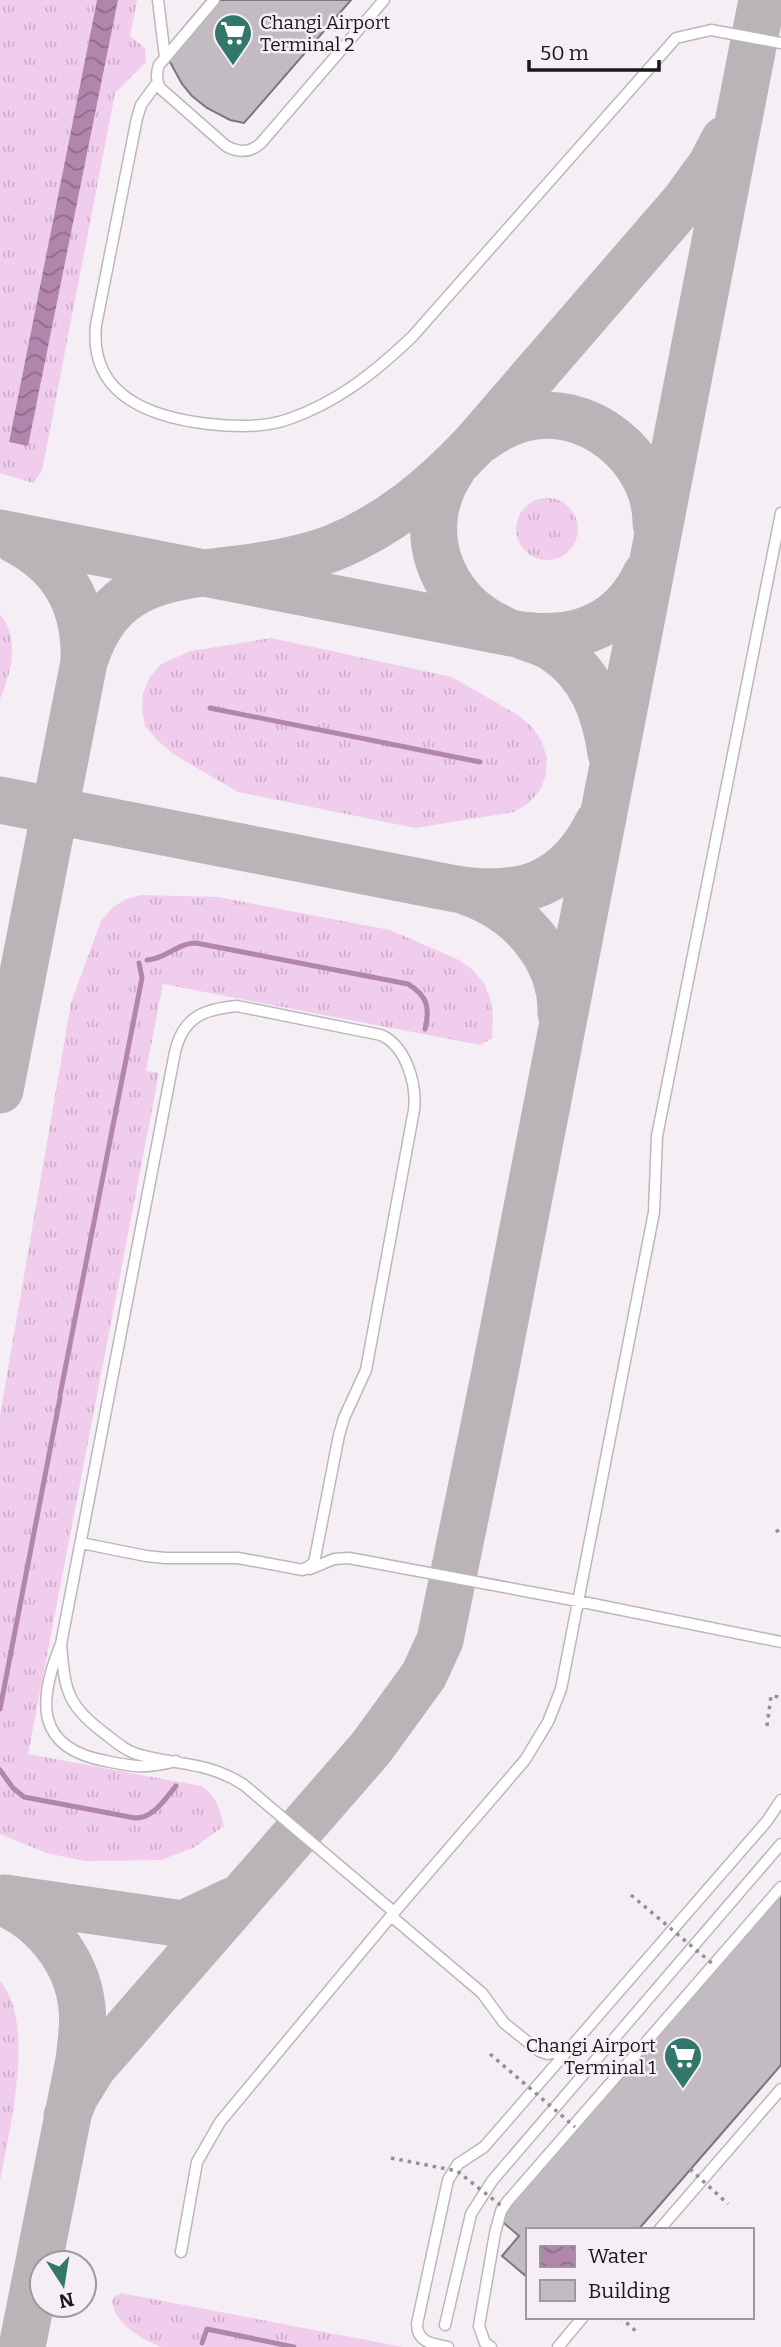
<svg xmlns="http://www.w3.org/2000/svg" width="781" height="2347" font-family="Bitter,serif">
<defs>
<pattern id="grass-tufts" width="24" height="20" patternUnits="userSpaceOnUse" patternTransform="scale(1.75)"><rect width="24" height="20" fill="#f1cded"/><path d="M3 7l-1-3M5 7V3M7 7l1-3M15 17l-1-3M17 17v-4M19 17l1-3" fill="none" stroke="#ceafcb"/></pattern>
<pattern id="water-waves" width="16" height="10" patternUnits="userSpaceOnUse" patternTransform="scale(1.75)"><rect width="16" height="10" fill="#b185ac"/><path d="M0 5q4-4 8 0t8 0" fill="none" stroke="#8f6c8b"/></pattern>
</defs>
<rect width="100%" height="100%" fill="#f5eef4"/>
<path fill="url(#grass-tufts)" d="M0,0H97L9,442L28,445L118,0H137L130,36L145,48L146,62L115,93L42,471L33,483L0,473Z
M516 529a31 31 0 1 1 62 0a31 31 0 1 1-62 0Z
M0,614C20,641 12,670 0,699Z
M271,638L452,677L518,715L532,727L542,742L547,758L546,775L540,790L529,803L514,812L415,828L238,792L173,754L156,739L145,726L142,709L143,693L150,677L161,664L191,651Z
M142,895L218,897L390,930L459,960L473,970L484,983L490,998L493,1014L492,1038L480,1045L163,984L146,1071L159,1073L28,1754L201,1786C217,1796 219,1808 224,1826L193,1848L161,1860L85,1861L46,1853L0,1834V1415L71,1003L101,921L112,908L126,899Z
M0,1981C37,2023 9,2131 0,2182Z
M121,2293L403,2347H161C141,2338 115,2325 112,2301L115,2296Z"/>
<path fill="url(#water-waves)" d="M97,0H118L28,446L9,442Z"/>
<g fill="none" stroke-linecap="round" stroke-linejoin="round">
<path stroke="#b185ac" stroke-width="5" d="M210,708L480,762
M147,960C166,959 177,943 196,943L408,984C428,996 430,1008 425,1029
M60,1395L142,978L139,963
M0,1709L60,1398
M0,1770L13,1788L24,1797L135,1818C154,1818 164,1800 176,1786
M202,2343L207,2329L294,2347"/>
<path stroke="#bab4b8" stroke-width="47" d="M482,439C494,430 506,423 521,419C586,400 657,457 656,524
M452,470C413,528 439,602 502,629
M0,533L511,633C568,644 620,630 646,574
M15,540C65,566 86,606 84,662
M523,636C533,640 545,643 554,649C591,673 605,711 611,753
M0,800L456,889C522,899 567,885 598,823
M467,892C518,909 562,956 561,1013
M0,1090L84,662C110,578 170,577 245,568C275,564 304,559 333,548C389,525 432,489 473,446L684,202L711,165L724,140
M5,1898L183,1924L234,1900
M0,1901C43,1918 77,1960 82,2007C84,2025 81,2042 79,2060L22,2347
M67,2116L75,2096L93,2067L371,1748L424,1675L440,1640L494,1377L762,0"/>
</g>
<path fill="#c2bbc1" stroke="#7c757b" stroke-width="2" d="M207,0H351L244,123L230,120L207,108L192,96L182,84L164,51Z
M781,1890V2065L638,2230H527V2277L502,2256L519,2236L497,2217Z
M781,1890V2065L638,2230H527V2277L502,2256L519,2236L497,2217Z"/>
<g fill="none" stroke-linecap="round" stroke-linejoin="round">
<defs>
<path id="lane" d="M158,0L165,57
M214,0L159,65C156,73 156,80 160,88L226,146C239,153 250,153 261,143L384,0
M157,83L141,105L137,118L96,325C89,396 150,417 209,424C235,427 264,428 289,419C338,402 375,372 412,337L676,38L711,30L781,43
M310,1569L334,1559L349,1558L578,1601L781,1642
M61,1644L175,1052C183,1017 204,1009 237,1006L381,1035C406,1046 417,1084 414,1110L366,1370L344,1418L339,1435L314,1563L303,1570L238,1558H165L146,1556L81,1543
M176,1761C146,1769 135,1767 106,1761C34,1748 38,1700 61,1644C65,1693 67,1705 108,1736C118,1744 128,1752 140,1755C178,1765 209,1762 244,1785L394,1912
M391,1916L482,1993L504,2023L539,2051L548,2054L567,2049
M659,2230L781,2089
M181,2252L197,2162L220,2122L391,1916L525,1760L548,1722L561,1689L654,1212L657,1136L781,513
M445,2325L471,2214L492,2181L781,1844
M448,2347C433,2344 417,2343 417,2324L448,2180L458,2164L484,2147L767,1821L781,1800
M491,2347L485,2343L479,2326L495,2233L501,2211L507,2202L781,1887
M558,2347L583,2317"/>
</defs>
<use href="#lane" stroke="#bdb6bc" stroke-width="13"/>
<path stroke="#938f93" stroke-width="3.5" stroke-dasharray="3.5 5" stroke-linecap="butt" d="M776,1532L781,1528
M767,1726L771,1696L781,1697
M620,2317L638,2333"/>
<use href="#lane" stroke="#fff" stroke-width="10"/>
<path stroke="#938f93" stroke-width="3.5" stroke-dasharray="3.5 5" stroke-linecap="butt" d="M631,1895L714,1965
M490,2054L575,2127
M391,2158L457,2171L504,2208
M690,2169L728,2204"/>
</g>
<defs>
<symbol id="supermarket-pin" viewBox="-11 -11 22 30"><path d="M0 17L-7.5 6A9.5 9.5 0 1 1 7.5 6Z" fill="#32776b" stroke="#f5eef4"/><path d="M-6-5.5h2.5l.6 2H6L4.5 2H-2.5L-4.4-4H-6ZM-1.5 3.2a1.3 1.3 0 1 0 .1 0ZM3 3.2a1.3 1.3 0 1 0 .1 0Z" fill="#fff"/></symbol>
</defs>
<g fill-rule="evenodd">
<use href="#supermarket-pin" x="211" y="11" width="44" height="60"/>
<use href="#supermarket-pin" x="661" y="2034" width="44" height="60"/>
</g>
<g text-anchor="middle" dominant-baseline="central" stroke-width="5" stroke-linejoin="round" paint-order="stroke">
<g font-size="19" fill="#1a181a" stroke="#f5eef4" text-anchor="start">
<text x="260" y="22">Changi Airport<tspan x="260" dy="22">Terminal 2</tspan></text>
<text x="656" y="2045" text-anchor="end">Changi Airport<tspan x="656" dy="22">Terminal 1</tspan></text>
</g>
</g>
<rect x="526" y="2228" width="228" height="91" fill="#f5eef4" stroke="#9d989d" stroke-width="2"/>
<rect x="540" y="2246" width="35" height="21" fill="url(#water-waves)" stroke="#9d989d" stroke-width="2"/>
<text x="588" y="2263" font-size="21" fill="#1a181a">Water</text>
<rect x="540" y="2280" width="35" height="21" fill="#c2bbc1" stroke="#9d989d" stroke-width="2"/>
<text x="588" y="2298" font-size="21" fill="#1a181a">Building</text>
<g transform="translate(63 2284) rotate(168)"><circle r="33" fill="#f5eef4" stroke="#9d989d" stroke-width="2"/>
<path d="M0-5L12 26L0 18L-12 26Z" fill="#32776b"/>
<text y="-10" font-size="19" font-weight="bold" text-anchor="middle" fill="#1a181a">N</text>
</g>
<path d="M529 60v10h130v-10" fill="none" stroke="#1a181a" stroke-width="3.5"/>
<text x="540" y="60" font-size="21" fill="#1a181a" stroke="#f5eef4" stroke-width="5" paint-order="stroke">50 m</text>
</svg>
